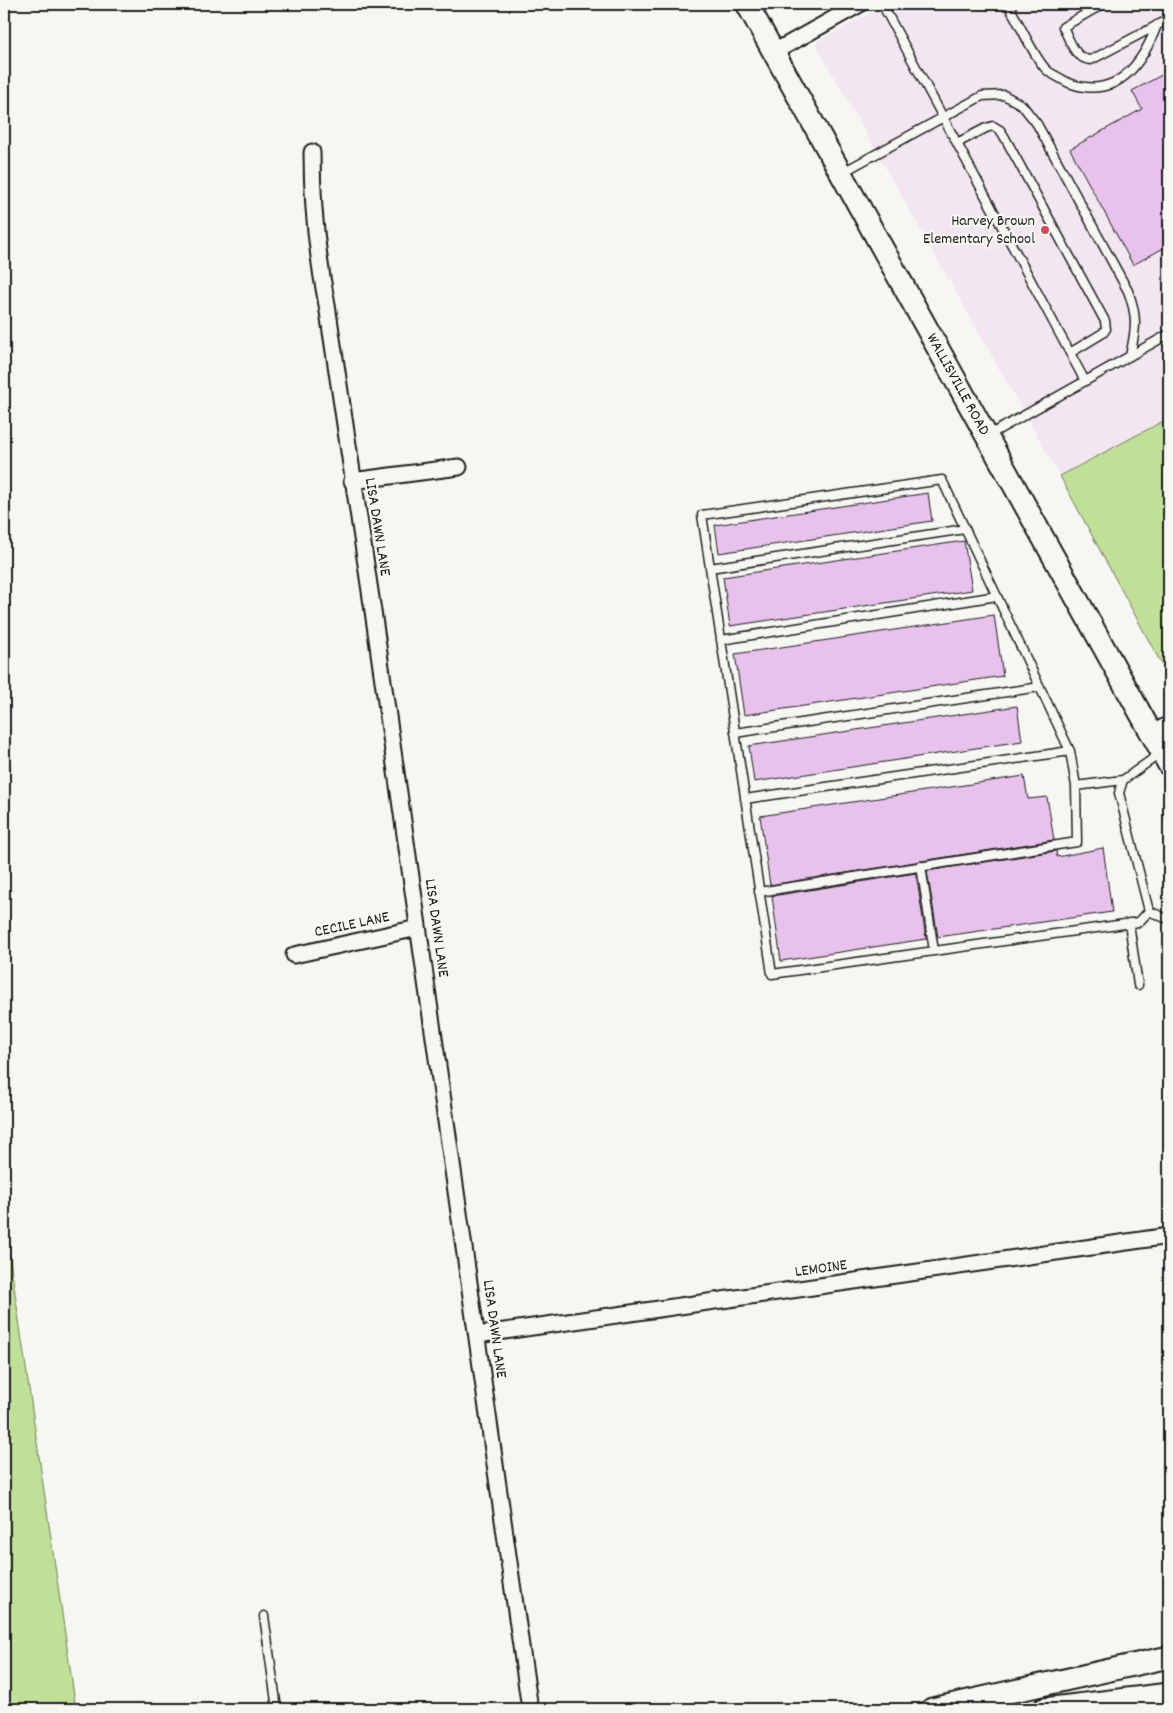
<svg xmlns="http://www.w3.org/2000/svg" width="1173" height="1713" font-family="Dekko,sans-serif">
<rect width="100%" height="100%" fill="#f6f6f2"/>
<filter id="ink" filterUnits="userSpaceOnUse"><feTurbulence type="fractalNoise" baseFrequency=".02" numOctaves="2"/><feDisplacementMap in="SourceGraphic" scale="10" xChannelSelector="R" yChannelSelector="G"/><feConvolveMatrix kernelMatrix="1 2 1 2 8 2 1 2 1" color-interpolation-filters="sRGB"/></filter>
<g filter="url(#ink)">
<path fill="#f2e6f0" d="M887,4H1169V418L1060,476L815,43Z"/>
<path fill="#c0e098" stroke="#6e7e5a" d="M1169,418V678L1060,476Z
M4,1218L76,1709H4Z"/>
<path fill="#e8c2ec" stroke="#1c1c1c" d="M1169,71V245L1133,265L1070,149L1142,109L1132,91Z
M928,493L932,521L719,553L715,525Z
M964,541L972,590L730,626L723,577Z
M994,615L1003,676L744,715L735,654Z
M1017,706L1022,741L754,782L749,746Z
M1024,776L1028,799L1047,797L1054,840L770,885L760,816Z
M1103,848L1112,912L938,937L927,871L1056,851L1057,857Z
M916,873L926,939L781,961L772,896Z"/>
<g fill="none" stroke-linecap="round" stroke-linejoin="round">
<defs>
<path id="service" d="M882,4L1085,381
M1012,4L1011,10C1022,28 1031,51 1044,67C1048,73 1057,76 1063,80C1070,84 1076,86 1085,87C1124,92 1145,57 1157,25
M1103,4L1063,27C1070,40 1074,59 1091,60L1169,19
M957,143L986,128L993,126L1000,130L1004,136L1105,321L1106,329L1103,333L1070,353
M843,172L982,96L1004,95L1022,105L1037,124L1128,291C1138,317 1136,329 1130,356
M989,435L1169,334
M710,568L965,529
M721,640L997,596
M735,733L1040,687
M1161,753L1123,780L1119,793L1149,911L1165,918L1169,917
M1123,780L1076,786L1070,751L942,480L702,515L772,974L1139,922L1149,911
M745,799L1070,751
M921,866L934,951
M759,892L1077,842L1076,786
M1129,923L1138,985
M264,1616L277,1709"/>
<path id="minor" d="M774,52L860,4
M312,152C312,203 317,255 327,305L373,611L530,1709
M352,481L459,467
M1152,734L1169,724
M294,955L418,928
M477,1335L1169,1236"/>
<g id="secondary">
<path id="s1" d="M747,4L1169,765"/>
<path d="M932,1709L1169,1657"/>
<path d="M1044,1709L1169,1694"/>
</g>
</defs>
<use href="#service" stroke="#1c1c1c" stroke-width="11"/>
<use href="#minor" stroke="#1c1c1c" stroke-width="19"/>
<use href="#secondary" stroke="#1c1c1c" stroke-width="25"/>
<use href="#service" stroke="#f6f6f2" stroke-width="8"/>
<use href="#minor" stroke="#f6f6f2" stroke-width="15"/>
<use href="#secondary" stroke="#f6f6f2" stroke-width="21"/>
</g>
</g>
<circle fill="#d1495b" stroke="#f6f6f2" stroke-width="2" cx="1045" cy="230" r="5"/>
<g text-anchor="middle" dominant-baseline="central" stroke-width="4.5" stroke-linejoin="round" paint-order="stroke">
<g font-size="16" fill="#1c1c1c" stroke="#f6f6f2" text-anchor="end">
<text x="1035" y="221">Harvey Brown<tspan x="1035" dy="18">Elementary School</tspan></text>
</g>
<g font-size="16" fill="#1c1c1c" stroke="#f6f6f2">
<text stroke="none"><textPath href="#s1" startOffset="435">WALLISVILLE ROAD</textPath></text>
<text transform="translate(377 527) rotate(81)">LISA DAWN LANE</text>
<text transform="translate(352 925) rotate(-12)">CECILE LANE</text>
<text transform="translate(436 928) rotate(82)">LISA DAWN LANE</text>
<text transform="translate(821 1269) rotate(-8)">LEMOINE</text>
<text transform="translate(494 1329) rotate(82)">LISA DAWN LANE</text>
</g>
</g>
<rect width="1173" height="1713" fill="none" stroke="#f6f6f2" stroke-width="20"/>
<rect x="10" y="10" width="1153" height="1693" fill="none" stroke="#1c1c1c" stroke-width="2" filter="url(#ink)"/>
</svg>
